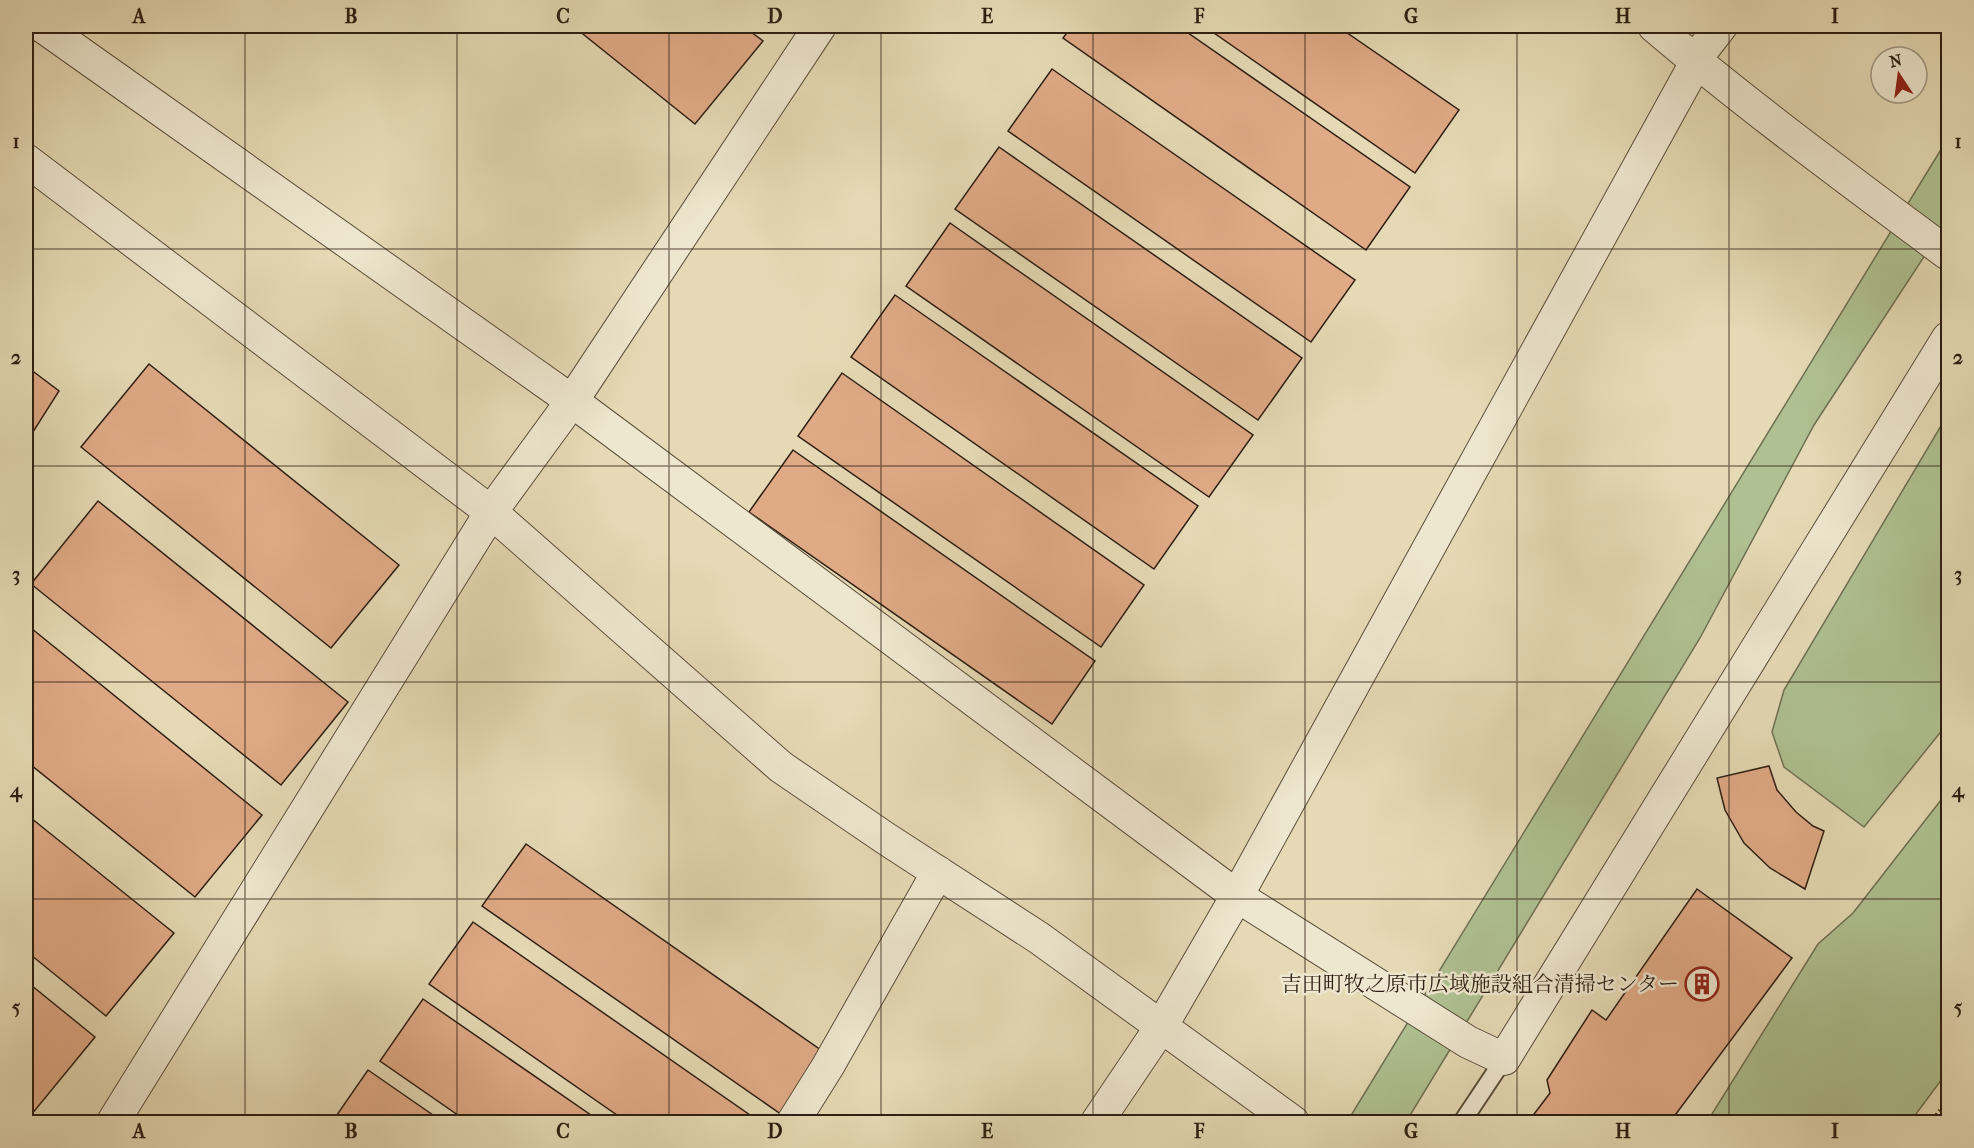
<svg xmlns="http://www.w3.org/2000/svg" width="1974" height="1148" font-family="'IM FELL French Canon','Noto Serif JP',serif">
<rect width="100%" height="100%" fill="#e5dab5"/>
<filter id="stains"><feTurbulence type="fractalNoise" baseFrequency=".00333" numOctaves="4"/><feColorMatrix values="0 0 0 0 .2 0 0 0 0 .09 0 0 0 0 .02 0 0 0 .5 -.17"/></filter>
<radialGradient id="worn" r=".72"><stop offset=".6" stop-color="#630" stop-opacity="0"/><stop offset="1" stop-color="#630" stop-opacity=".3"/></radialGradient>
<path fill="#afc192" stroke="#6e7052" stroke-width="1.5" d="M1948,138V220L1814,425L1700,638L1406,1122H1347Z
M1948,414V723L1864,827L1784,767L1772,732L1784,690Z
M1948,791V1071L1910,1122H1707L1818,944L1853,913Z"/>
<path fill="#e0aa87" stroke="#2d1f12" stroke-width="1.5" d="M573,26H743L763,41L695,124Z
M1072,26H1178L1410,187L1366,250L1063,38Z
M1204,26H1337L1459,110L1415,173Z
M1052,69L1355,280L1311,342L1008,131Z
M999,147L1302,358L1258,420L955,209Z
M950,223L1253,435L1209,497L906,286Z
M895,295L1198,506L1154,569L851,357Z
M149,364L399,565L331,648L81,447Z
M26,366L59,391L26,443Z
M842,373L1144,585L1101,647L798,436Z
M793,450L1095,661L1052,724L749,512Z
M98,501L348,702L281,785L31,584Z
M26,624L262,815L195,897L26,761Z
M1769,766L1777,790L1796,812L1813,826L1824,831L1805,889L1770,868L1744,843L1725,810L1717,778Z
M26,814L174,933L106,1016L26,951Z
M526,844L828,1055L785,1117L482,906Z
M1697,889L1792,958L1670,1122H1528L1550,1093L1547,1080L1592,1010L1606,1020Z
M473,922L760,1122H627L429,984Z
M26,981L95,1037L27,1120L26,1118Z
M423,999L601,1122H468L380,1061Z
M368,1070L443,1122H332Z"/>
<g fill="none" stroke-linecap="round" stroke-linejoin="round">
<defs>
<path id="service" d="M1462,1122L1504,1059"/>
<path id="minor" d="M42,26L572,401L1237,896L1468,1042L1504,1059L1948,338
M1654,26C1748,106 1849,180 1948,254
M26,160L491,512L781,767L885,838L1039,938L1293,1122
M113,1122L491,512L572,401L820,26
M793,1122L828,1066L938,872
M1097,1122L1161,1027L1237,896L1704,48L1721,26"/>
</defs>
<use href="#service" stroke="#5b4e3b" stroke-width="20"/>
<use href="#minor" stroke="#5b4e3b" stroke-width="34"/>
<path stroke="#2d1f12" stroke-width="4" stroke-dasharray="1.5 3" stroke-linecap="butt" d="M1931,1122L1948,1100"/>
<use href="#service" stroke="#eee7cf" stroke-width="16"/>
<use href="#minor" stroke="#eee7cf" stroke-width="32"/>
</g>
<path fill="none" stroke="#2d1f12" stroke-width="1.5" stroke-opacity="0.55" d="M245,26V1122M457,26V1122M669,26V1122M881,26V1122M1093,26V1122M1305,26V1122M1517,26V1122M1729,26V1122M26,249H1948M26,466H1948M26,682H1948M26,899H1948"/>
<defs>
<symbol id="building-ring" viewBox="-11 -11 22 22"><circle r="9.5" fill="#eee7cf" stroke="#8f2418" stroke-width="1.5"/><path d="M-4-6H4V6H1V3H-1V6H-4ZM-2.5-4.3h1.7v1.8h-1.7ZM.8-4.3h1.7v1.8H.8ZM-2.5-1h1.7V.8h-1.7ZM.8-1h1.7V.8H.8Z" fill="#8f2418"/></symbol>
</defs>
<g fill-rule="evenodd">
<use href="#building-ring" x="1683" y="965" width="38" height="38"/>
</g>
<g text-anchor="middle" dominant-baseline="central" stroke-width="5" stroke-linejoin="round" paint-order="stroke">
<g font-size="21" fill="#2d1f12" stroke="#eee7cf" text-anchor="end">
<text x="1679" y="984">吉田町牧之原市広域施設組合清掃センター</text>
</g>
</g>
<rect width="1974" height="1148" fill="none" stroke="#e5dab5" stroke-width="66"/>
<g transform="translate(1899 75) rotate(347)"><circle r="28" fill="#eee7cf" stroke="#a19783" stroke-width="1.5"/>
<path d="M0-4.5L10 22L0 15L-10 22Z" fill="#8f2418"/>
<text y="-9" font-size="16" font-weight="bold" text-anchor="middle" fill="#2d1f12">N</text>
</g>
<rect x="33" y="33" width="1908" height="1082" fill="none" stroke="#2d1f12" stroke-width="2"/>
<g font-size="20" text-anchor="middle" font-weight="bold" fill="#2d1f12">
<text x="139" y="23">A</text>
<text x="351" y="23">B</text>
<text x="563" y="23">C</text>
<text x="775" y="23">D</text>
<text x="987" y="23">E</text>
<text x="1199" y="23">F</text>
<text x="1411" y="23">G</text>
<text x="1623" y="23">H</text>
<text x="1835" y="23">I</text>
<text x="16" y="148">1</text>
<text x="1958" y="148">1</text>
<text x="16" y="364">2</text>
<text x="1958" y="364">2</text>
<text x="16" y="581">3</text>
<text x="1958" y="581">3</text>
<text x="16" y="797">4</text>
<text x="1958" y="797">4</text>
<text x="16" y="1014">5</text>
<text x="1958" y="1014">5</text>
<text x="139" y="1138">A</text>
<text x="351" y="1138">B</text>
<text x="563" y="1138">C</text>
<text x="775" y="1138">D</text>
<text x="987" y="1138">E</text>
<text x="1199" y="1138">F</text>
<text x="1411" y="1138">G</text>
<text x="1623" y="1138">H</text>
<text x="1835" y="1138">I</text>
</g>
<rect width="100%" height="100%" filter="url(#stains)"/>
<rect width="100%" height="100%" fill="url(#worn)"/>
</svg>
